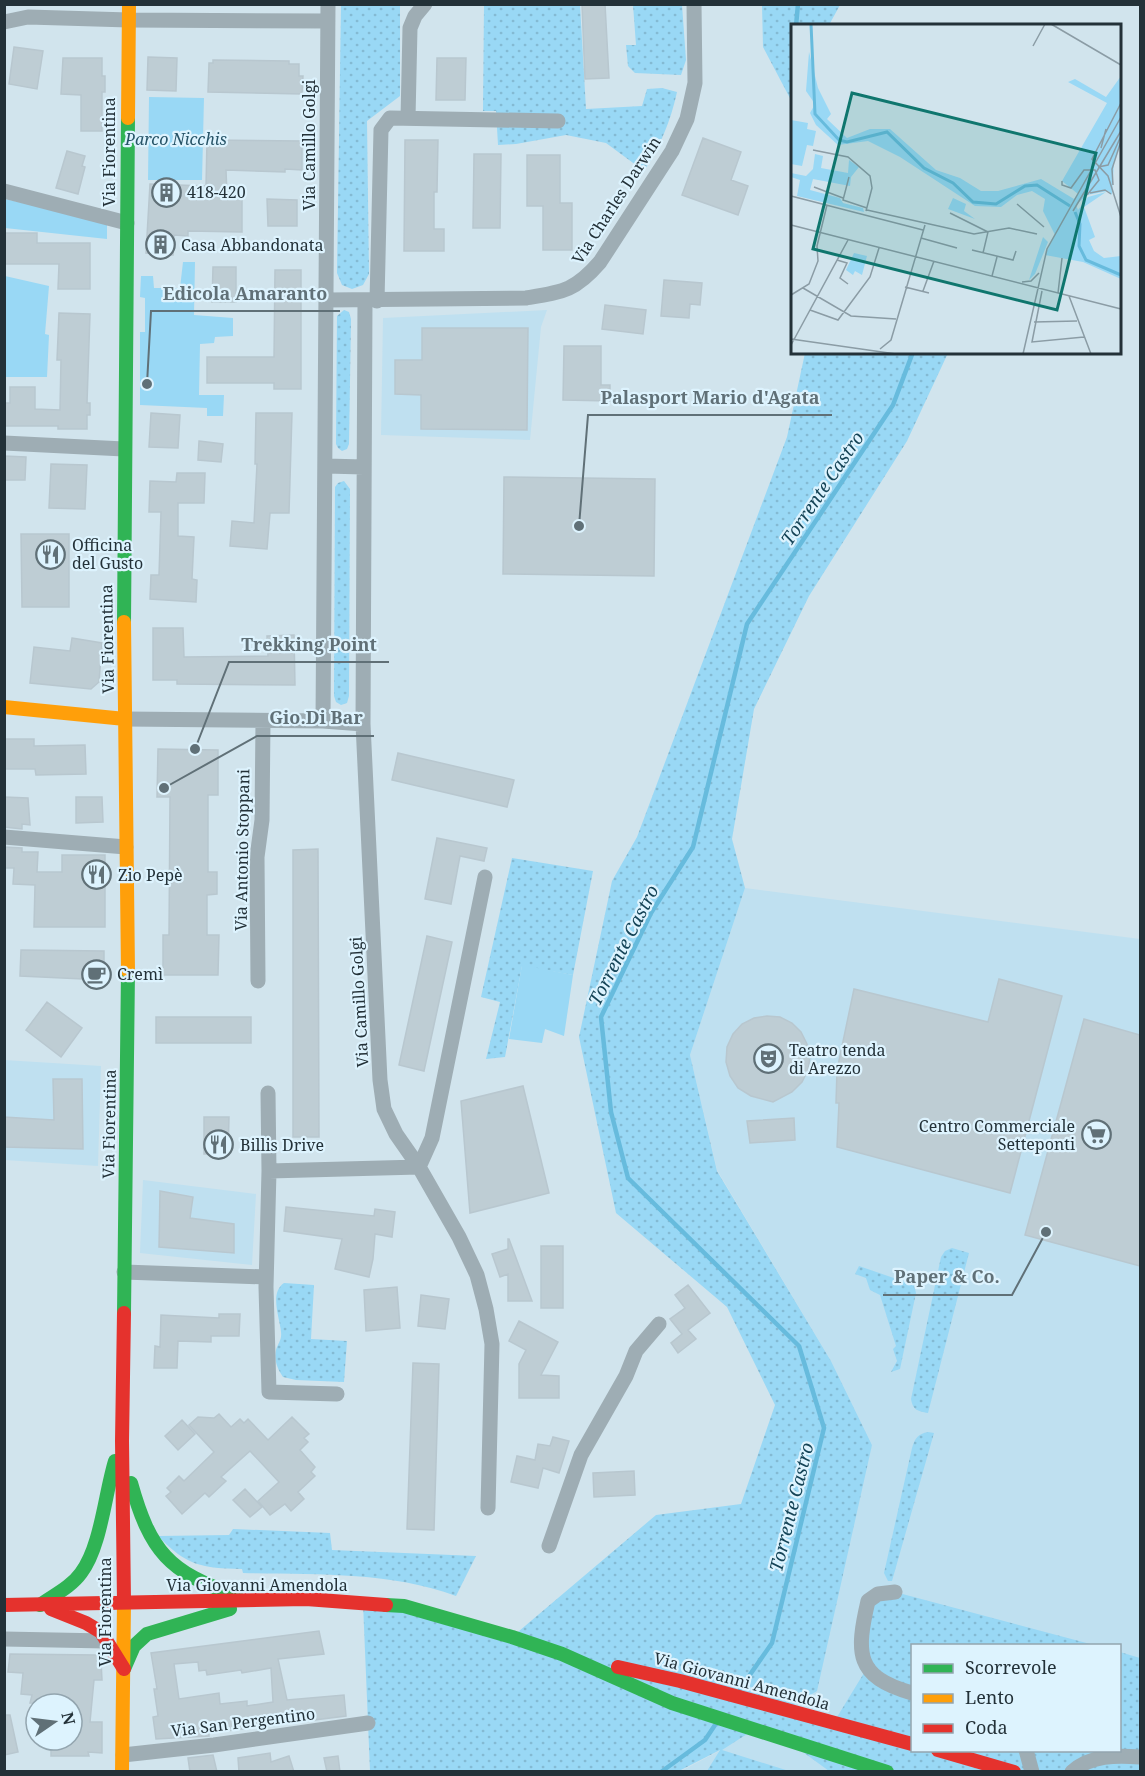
<svg xmlns="http://www.w3.org/2000/svg" width="1145" height="1776" font-family="'Noto Serif',serif">
<defs>
<pattern id="grass-dots" width="8" height="8" patternUnits="userSpaceOnUse" patternTransform="scale(1.5)"><rect width="8" height="8" fill="#99d8f5"/><path d="M2 2h.1M6 6h.1" fill="none" stroke="#84bad3" stroke-width="1.8" stroke-linecap="round"/></pattern>
</defs>
<rect width="100%" height="100%" fill="#d1e4ed"/>
<path fill="#bfe0f0" fill-rule="evenodd" d="M547,310L541,327L530,440L381,435L383,318Z
M745,888L1140,939V1771L679,1772L721,1750L872,1445L831,1361L717,1170L690,1055ZM912,1646H1120V1750H912Z
M4,1060L101,1066L98,1166L5,1160Z
M143,1180L256,1194L252,1265L140,1253Z"/>
<path fill="url(#grass-dots)" d="M341,5H400V96L367,121L369,274L363,285L352,289L342,285L337,273Z
M484,5H580L586,109L642,106L647,89L662,88L677,92C670,123 661,144 644,171L606,143L566,135L516,144L498,145L496,111H483Z
M633,5H682L686,60L681,75L635,73L628,66L626,45H636Z
M762,5H840L829,25L792,26V102L763,47Z
M344,310L349,312L351,319L349,444L347,449L342,451L338,448L336,444L337,316Z
M805,353H948L907,441L809,596L754,709L732,839L745,888L690,1055L717,1171L831,1361L872,1445L817,1691L786,1710L834,1722L867,1668L868,1601L895,1592L1094,1645L912,1646V1750H1120V1652L1140,1658V1771H829L785,1739L755,1729L722,1750L789,1771H707L720,1750L679,1771H370L363,1603L512,1637L656,1515L741,1504L775,1405L727,1307L616,1213L579,1037L612,881L637,837L787,437Z
M344,481L350,489L349,696L347,703L341,705L336,702L334,696L335,487L338,483Z
M512,858L593,871L573,975L522,966L505,1057L486,1059L500,1002L481,997Z
M952,1248L969,1253L928,1413C917,1411 913,1410 911,1399L941,1257L945,1251Z
M859,1266L914,1285L916,1293L900,1369L891,1372L897,1361L893,1349L896,1346L880,1295L870,1290L866,1278L855,1274Z
M284,1283L314,1285L311,1339L347,1341L344,1382L296,1380L283,1377C277,1368 274,1360 276,1350C278,1343 282,1340 281,1332C280,1318 269,1293 284,1283Z
M928,1432L934,1433L892,1581H888L884,1573L912,1448C915,1438 918,1434 928,1432Z
M233,1529L330,1533L332,1550L476,1556L456,1596C388,1571 314,1575 243,1573L242,1569C201,1568 187,1566 158,1536L229,1535Z"/>
<path fill="#99d8f5" d="M149,97L204,98L202,180H148Z
M5,199L107,222V239L5,228Z
M183,262H195L194,315L233,318V336L215,337L214,343L200,344L199,395H224L223,416H207V408L140,405V332H145V298L140,297L141,276H153L154,288H180Z
M5,276L49,286L45,334L49,335L47,377H5Z
M522,965L573,975L564,1036L545,1029L542,1043L509,1039Z"/>
<g fill="none" stroke-linecap="round" stroke-linejoin="round">
<path stroke="#67bbdd" stroke-width="4.5" d="M796,26L798,4
M740,1689L772,1643L824,1428L799,1346L628,1178L611,1112L601,1017L651,913L693,847L747,624L893,405L913,352
M661,1772L705,1740L715,1725"/>
</g>
<path fill="#becdd4" stroke="#b8c7cf" stroke-width="1.5" fill-rule="evenodd" d="M582,4H605L609,78L585,79Z
M14,47L43,51L37,89L9,84Z
M148,57L177,58L176,91L147,90Z
M63,58H102V76H105V92H102V131H81V95L61,94Z
M437,58H466L465,100H436Z
M213,60L289,61V64H299V76H303L302,94L208,92L209,63H213Z
M703,138L741,152L731,180L748,186L738,215L682,195Z
M207,140L302,141V170L285,169V172L226,170L227,195H242V232L188,231V236L174,235L173,255L146,253L150,184L206,186Z
M405,140H438L437,192H434V229H444V251H404Z
M67,151L85,156L82,166L85,167L78,194L56,188Z
M474,154H501L500,228H473Z
M527,155H560V203H572V250H543V206H527Z
M267,199L297,200V226H268Z
M4,233H37V243H90V289H58L59,264H4Z
M213,267H236V302H212Z
M275,270H301V389H274V383H207V357H274Z
M664,280L702,283L700,305L690,304L689,318L661,316Z
M605,305L646,310L643,334L602,329Z
M59,313L90,314L87,403H90V415H87V429H58V426H4V403H10V387H35V409L60,410L61,360H57Z
M422,328H528L527,430L421,429V395L395,394V360H422Z
M564,346H601V385H610V401L563,400Z
M151,413L180,415L178,448L149,447Z
M256,413H292L289,513H270L267,549L230,546L232,521L254,523L257,464H255Z
M199,441L223,444L221,462L198,460Z
M4,456L26,457L25,480H4Z
M51,464L87,465L85,509L49,508Z
M177,473H205L204,503H178V536L194,537L192,579L197,580L196,602L150,599L151,575H159L161,512H149L150,481L176,482Z
M504,477L655,479L654,576L503,574Z
M21,534H69V607H22Z
M153,628H183L184,657L268,656L267,636L294,635L295,685L177,684V680H153Z
M72,638L102,643L99,682L91,689L30,683L34,647L70,651Z
M4,739H34V746L85,745L86,774L36,775L35,769H4Z
M158,749L218,750V795H208V872H217V894L207,895V935H219L218,975H163V935H169L170,797H157Z
M398,753L514,780L507,807L392,780Z
M4,797L28,798L30,825L22,824V829L4,827Z
M76,797H102L103,822L76,823Z
M437,838L487,848L484,861L460,856L451,904L425,899Z
M4,847L22,848V852H38L37,872H62V855H105V927H34L35,885L13,884L14,868H4Z
M318,849L319,1137H293V850Z
M427,936L452,942L424,1071L399,1065Z
M21,950L104,951V980L20,976Z
M999,979L1062,996L1010,1193L837,1147L839,1103H836L837,1070L854,989L988,1022Z
M47,1002L82,1028L61,1057L26,1030Z
M767,1016L780,1017L792,1023L801,1032L807,1044L810,1057L808,1070L802,1082L792,1092L773,1102L751,1096L738,1088L730,1076L726,1062L727,1047L733,1034L742,1024L754,1018Z
M156,1017H251V1043H156Z
M1084,1019L1140,1035V1266L1025,1235Z
M53,1079H82L83,1149L4,1147V1117L54,1120Z
M523,1086L549,1193L470,1213L461,1101Z
M204,1117H229L228,1154H204Z
M794,1118L795,1140L750,1143L747,1121Z
M160,1191L193,1197L190,1218L234,1224V1253L159,1247Z
M286,1207L374,1216L375,1209L395,1212L392,1237L375,1234L373,1259L369,1277L335,1269L342,1239L284,1231Z
M508,1239H509L532,1301H508V1274L500,1277L492,1254L508,1249Z
M541,1246H563V1308H541Z
M688,1285L710,1313L688,1330L696,1339L678,1353L671,1343L682,1334L670,1319L685,1308L675,1295Z
M397,1287L400,1328L366,1331L364,1290Z
M421,1295L449,1299L445,1329L418,1326Z
M219,1314H240L239,1336H211V1342L178,1341L177,1368H154L155,1346L160,1347L161,1315L219,1318Z
M519,1321L558,1342L541,1375L559,1376V1398H519V1364L526,1350L509,1341Z
M413,1363L439,1364L434,1530L407,1529Z
M219,1414L231,1427L240,1419L244,1423L248,1419L268,1440L292,1417L309,1434L304,1438L308,1442L300,1450L315,1467L311,1472L315,1476L298,1492L304,1499L291,1511L285,1504L270,1515L258,1501L279,1482L250,1451L221,1477L226,1481L209,1497L205,1493L182,1514L166,1496L171,1492L167,1488L179,1476L184,1481L214,1452L189,1425L198,1417L214,1418Z
M182,1420L195,1434L178,1450L165,1436Z
M553,1437L569,1441L559,1473L543,1468L538,1488L511,1482L517,1456L535,1460L538,1444L550,1446Z
M634,1471L635,1495L594,1497L593,1473Z
M245,1489L262,1507L250,1517L233,1500Z
M319,1631L324,1654L278,1659L287,1700L344,1695L346,1716L209,1733V1736L156,1739L153,1717L158,1716L154,1689H157L151,1653ZM198,1662L199,1671L206,1670L207,1675L241,1670L242,1673L271,1668L273,1702L247,1706V1701L220,1704L219,1693L179,1699L174,1664Z
M10,1654L98,1655L101,1661L102,1680H94L90,1722H102V1753L88,1752L89,1756H51V1740H72V1704L30,1703L32,1695L21,1694L23,1673L8,1672Z
M4,1715H10L18,1752L4,1755Z
M270,1753L271,1762L289,1756L294,1772H239L238,1758Z
M213,1755L217,1772H190L188,1758Z
M338,1756L340,1772H327L324,1758Z"/>
<g fill="none" stroke-linecap="round" stroke-linejoin="round">
<path stroke="#9eadb4" stroke-width="15" d="M4,22L28,17L129,20L328,21
M408,118L410,28L415,16L425,4
M4,191L127,223
M327,300L526,298C563,292 575,291 600,262L672,151L687,119L695,83L694,4
M365,300L363,724L380,1080L384,1109L396,1134L419,1167L459,1237L477,1275L486,1309L492,1344L488,1508
M377,301L381,130L390,118L558,121
M4,443L124,449
M326,466L364,467
M125,719L323,721L363,724
M323,721L328,4
M4,837L126,847
M258,981L257,857L262,820L263,721
M268,1093L269,1171L266,1287L269,1392L337,1394
M269,1171L419,1167L432,1138L485,877
M124,1272L266,1277
M549,1546L581,1455L626,1376L636,1351L659,1324
M895,1592L878,1594L868,1601C856,1653 855,1677 912,1693
M4,1639L106,1641
M1026,1750L1032,1772
M123,1755L214,1745L368,1723
M1072,1772C1090,1755 1117,1755 1140,1757"/>
<path stroke="#30b455" stroke-width="14" d="M124,622L128,118
M124,1313L128,971
M131,1483C150,1551 169,1573 236,1595
M40,1605C54,1595 71,1587 81,1573C101,1547 105,1493 115,1461
M386,1605L404,1606L512,1637L562,1654L672,1703L887,1772
M124,1669L134,1646L147,1634L230,1609"/>
<path stroke="#ff9f0a" stroke-width="14" d="M128,118L129,4
M124,622L128,971
M4,707L125,719
M122,1772L124,1602"/>
<path stroke="#e5322d" stroke-width="14" d="M124,1313L122,1441L124,1602
M4,1605L306,1599L386,1605
M51,1609L86,1623L101,1632L124,1669
M618,1667L680,1681L912,1744
M938,1750L1014,1772"/>
</g>
<defs>
<symbol id="building-ring" viewBox="-11 -11 22 22"><circle r="9.5" fill="#ddf3fe" stroke="#607077" stroke-width="1.5"/><path d="M-4-6H4V6H1V3H-1V6H-4ZM-2.5-4.3h1.7v1.8h-1.7ZM.8-4.3h1.7v1.8H.8ZM-2.5-1h1.7V.8h-1.7ZM.8-1h1.7V.8H.8Z" fill="#607077"/></symbol>
<symbol id="restaurant-ring" viewBox="-11 -11 22 22"><circle r="9.5" fill="#ddf3fe" stroke="#607077" stroke-width="1.5"/><path d="M-5-6h1v4h1v-4h1v4h1v-4h1v5L-1.5 .5V6h-2V.5L-5-1ZM5-6V6H3V1.5H1.5Q1.5-4 5-6Z" fill="#607077"/></symbol>
<symbol id="cafe-ring" viewBox="-11 -11 22 22"><circle r="9.5" fill="#ddf3fe" stroke="#607077" stroke-width="1.5"/><path d="M-5.5-4.5H6V0H3Q3 3.5 0 3.5H-2.5Q-5.5 3.5-5.5 0ZM3-3.2v2h1.7v-2ZM-6 4.5H4V6H-6Z" fill="#607077"/></symbol>
<symbol id="theatre-ring" viewBox="-11 -11 22 22"><circle r="9.5" fill="#ddf3fe" stroke="#607077" stroke-width="1.5"/><path d="M-5-5.5Q0-4 5-5.5V0Q5 5 0 6Q-5 5-5 0ZM-3.3-2.5H-1v1.5H-3.3ZM1-2.5H3.3v1.5H1ZM-2.8 1Q0 5.5 2.8 1Z" fill="#607077"/></symbol>
<symbol id="supermarket-ring" viewBox="-11 -11 22 22"><circle r="9.5" fill="#ddf3fe" stroke="#607077" stroke-width="1.5"/><path d="M-6-5.5h2.5l.6 2H6L4.5 2H-2.5L-4.4-4H-6ZM-1.5 3.2a1.3 1.3 0 1 0 .1 0ZM3 3.2a1.3 1.3 0 1 0 .1 0Z" fill="#607077"/></symbol>
</defs>
<g fill-rule="evenodd">
<use href="#building-ring" x="150" y="176" width="33" height="33"/>
<use href="#building-ring" x="144" y="228" width="33" height="33"/>
<use href="#restaurant-ring" x="34" y="538" width="33" height="33"/>
<use href="#restaurant-ring" x="80" y="858" width="33" height="33"/>
<use href="#cafe-ring" x="80" y="958" width="33" height="33"/>
<use href="#theatre-ring" x="752" y="1042" width="33" height="33"/>
<use href="#supermarket-ring" x="1080" y="1118" width="33" height="33"/>
<use href="#restaurant-ring" x="202" y="1128" width="33" height="33"/>
</g>
<g text-anchor="middle" dominant-baseline="central" stroke-width="4.5" stroke-linejoin="round" paint-order="stroke">
<g font-size="16" font-style="italic" fill="#275468" stroke="#ddf3fe">
<text x="176" y="139">Parco Nicchis</text>
</g>
<g font-size="16" fill="#233138" stroke="#ddf3fe">
<text transform="translate(309 145) rotate(-90)">Via Camillo Golgi</text>
<text transform="translate(109 152) rotate(-90)">Via Fiorentina</text>
<text transform="translate(616 200) rotate(-57)">Via Charles Darwin</text>
<text transform="translate(107 639) rotate(-91)">Via Fiorentina</text>
<text transform="translate(242 850) rotate(-89)">Via Antonio Stoppani</text>
<text transform="translate(359 1002) rotate(-93)">Via Camillo Golgi</text>
<text transform="translate(109 1124) rotate(-89)">Via Fiorentina</text>
<text x="257" y="1585">Via Giovanni Amendola</text>
<text transform="translate(105 1612) rotate(-90)">Via Fiorentina</text>
<text transform="translate(742 1681) rotate(15)">Via Giovanni Amendola</text>
<text transform="translate(243 1722) rotate(-7)">Via San Pergentino</text>
</g>
<g font-size="16" fill="#233138" stroke="#ddf3fe" text-anchor="start">
<text x="187" y="192">418-420</text>
<text x="181" y="245">Casa Abbandonata</text>
<text x="72" y="545">Officina<tspan x="72" dy="18">del Gusto</tspan></text>
<text x="118" y="875">Zio Pepè</text>
<text x="117" y="974">Cremì</text>
<text x="789" y="1050">Teatro tenda<tspan x="789" dy="18">di Arezzo</tspan></text>
<text x="1075" y="1126" text-anchor="end">Centro Commerciale<tspan x="1075" dy="18">Setteponti</tspan></text>
<text x="240" y="1145">Billis Drive</text>
</g>
<g font-size="18" font-style="italic" fill="#154457" stroke="#ddf3fe">
<text transform="translate(822 488) rotate(-56)">Torrente Castro</text>
<text transform="translate(623 945) rotate(-63)">Torrente Castro</text>
<text transform="translate(791 1507) rotate(-76)">Torrente Castro</text>
</g>
</g>
<g transform="translate(791 24)">
<rect width="330" height="330" fill="#d1e4ed"/>
<path d="M18,28L27,64L40,90L36,95L56,114L79,105H99L145,146L169,154L190,167H207L250,155L283,175L287,170L271,157L316,79L277,58L284,55L315,73L330,52V117L323,138L321,171L317,167L296,171L285,181L287,186L297,173L315,168L293,183L304,213L298,216L303,227L313,234L330,232V255L292,238L254,231L264,211L252,187L254,175L241,167L226,171L210,183L184,182L109,133L77,117L47,121L25,101L19,89L24,80L15,67ZM24,130L32,132L30,144L57,149L58,136L68,143L60,153L59,162L22,155L19,166L49,174L52,179L72,184L73,188L6,172L9,156L0,153V149L15,152L22,145ZM162,174L175,180L173,187L184,195L157,185ZM252,213L257,218L244,250L238,256Z" fill="#99d8f5"/>
<path d="M0,96L17,99L16,105L25,107L22,122L16,121L11,142L0,140ZM63,229L76,232L71,251L64,247L62,251L55,246Z" fill="#99d8f5"/>
<path fill="none" stroke="#67bbdd" stroke-width="3" d="M20,0L24,90L48,116L56,118L96,108L133,144L162,159L182,178L205,180L234,162L246,161L279,182M284,188L289,200L288,222L295,236L330,251"/>
<path fill="none" stroke="#8b9ca5" stroke-width="1.5" d="M260,0L330,41M242,22L254,0M330,79L301,135L317,152L330,193M310,124L315,105M22,126L57,133L79,152L81,164L75,187M307,143L317,141L330,112M58,153L52,176L76,184M271,157V161L280,164L293,146H304L308,156L296,171M322,161L321,145L330,117M23,163L52,174M299,169L314,166L320,170M0,172L132,206M226,180L253,203M76,186L183,210L218,204L246,210M282,187L330,107M159,189L197,208L192,229M0,201L330,285M130,214L166,224M181,226L222,236L225,227M46,236L56,239L49,254L57,260M201,252L206,233M231,258L240,257L248,249M114,263L138,269M12,264L60,292L105,295M132,267L143,237M251,267L241,318L293,313M267,269L271,234M0,271L18,260L27,237L26,222L36,181M278,272L300,330M19,286L47,296L79,253L88,224M243,298L286,297M0,315L105,330M0,321L57,216M89,325L100,316L134,201M232,330L256,225L330,93"/>
<path fill="#0f766e" fill-opacity="0.15" stroke="#0f766e" stroke-width="3" d="M61,69L305,129L266,286L22,225Z"/>
<rect width="330" height="330" fill="none" stroke="#233138" stroke-width="3"/>
</g>
<path fill="none" stroke="#607077" stroke-width="2" d="M147 384L151 311H340M579 526L588 415H832M195 749L229 662H389M164 788L257 736H374M1046 1232L1012 1295H883"/>
<g fill="#607077" stroke="#ddf3fe" stroke-width="2">
<circle cx="147" cy="384" r="6"/>
<circle cx="579" cy="526" r="6"/>
<circle cx="195" cy="749" r="6"/>
<circle cx="164" cy="788" r="6"/>
<circle cx="1046" cy="1232" r="6"/>
</g>
<g font-size="18" text-anchor="middle" font-weight="bold" fill="#607077" stroke="#ddf3fe" stroke-width="4.5" stroke-linejoin="round" paint-order="stroke">
<text x="245" y="300">Edicola Amaranto</text>
<text x="710" y="404">Palasport Mario d'Agata</text>
<text x="309" y="651">Trekking Point</text>
<text x="316" y="724">Gio.Di Bar</text>
<text x="947" y="1283">Paper &amp; Co.</text>
</g>
<rect width="1145" height="1776" fill="none" stroke="#233138" stroke-width="12"/>
<rect x="911" y="1644" width="210" height="108" fill="#ddf3fe" stroke="#93a5af" stroke-width="1.5"/>
<rect x="923" y="1664" width="30" height="9" fill="#30b455" stroke="#93a5af" stroke-width="1.5"/>
<text x="965" y="1674" font-size="18" fill="#233138">Scorrevole</text>
<rect x="923" y="1694" width="30" height="9" fill="#ff9f0a" stroke="#93a5af" stroke-width="1.5"/>
<text x="965" y="1704" font-size="18" fill="#233138">Lento</text>
<rect x="923" y="1724" width="30" height="9" fill="#e5322d" stroke="#93a5af" stroke-width="1.5"/>
<text x="965" y="1734" font-size="18" fill="#233138">Coda</text>
<g transform="translate(54 1722) rotate(76)"><circle r="28" fill="#ddf3fe" stroke="#93a5af" stroke-width="1.5"/>
<path d="M0-4.5L10 22L0 15L-10 22Z" fill="#607077"/>
<text y="-9" font-size="16" font-weight="bold" text-anchor="middle" fill="#233138">N</text>
</g>
</svg>
